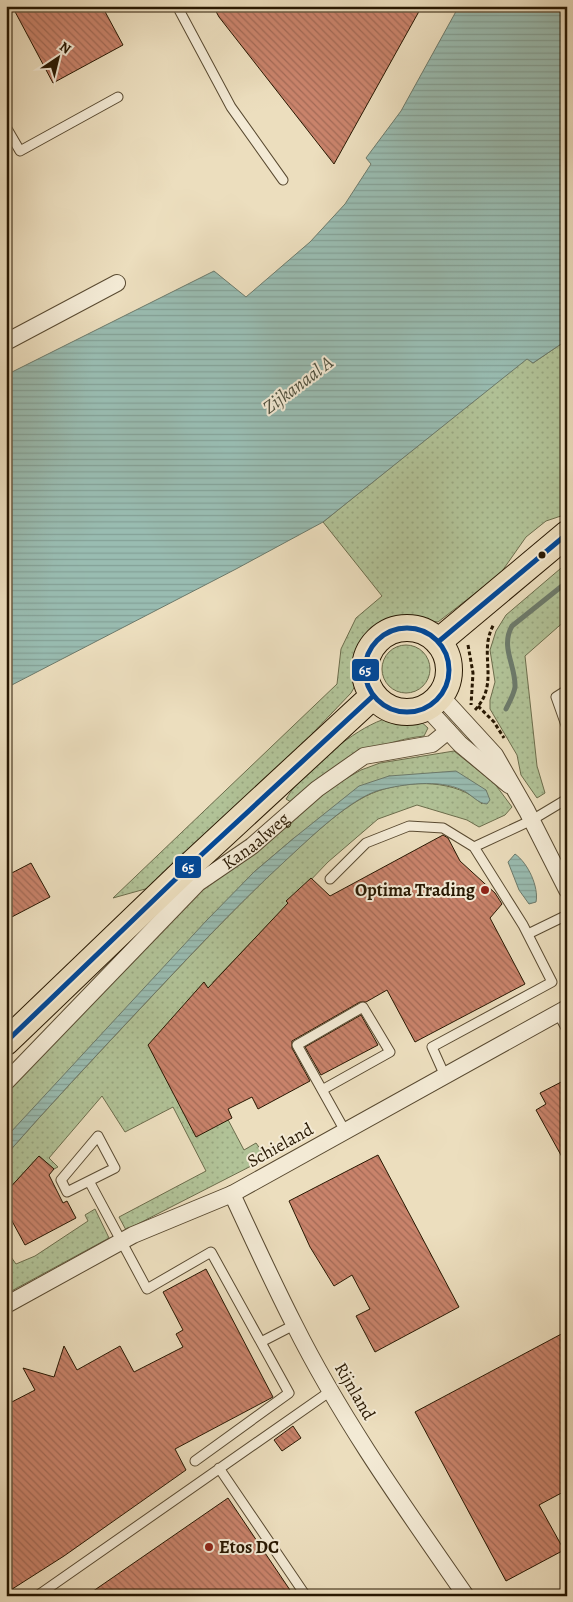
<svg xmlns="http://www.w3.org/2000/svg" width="573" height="1602" font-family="Alegreya,serif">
<defs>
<pattern id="grass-dots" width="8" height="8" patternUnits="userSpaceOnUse" patternTransform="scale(1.25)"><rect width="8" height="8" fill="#b1c297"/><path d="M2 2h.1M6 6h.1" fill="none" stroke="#98a680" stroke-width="1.8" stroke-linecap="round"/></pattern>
<pattern id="water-rules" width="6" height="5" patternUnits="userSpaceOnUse" patternTransform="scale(1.25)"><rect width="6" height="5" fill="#99bcb1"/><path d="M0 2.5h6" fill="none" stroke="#84a197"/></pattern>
<pattern id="building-back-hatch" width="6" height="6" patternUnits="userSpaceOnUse" patternTransform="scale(1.25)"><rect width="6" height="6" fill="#c9836b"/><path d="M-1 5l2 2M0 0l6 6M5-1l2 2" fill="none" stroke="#a36a56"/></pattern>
</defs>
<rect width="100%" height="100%" fill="#ecdebe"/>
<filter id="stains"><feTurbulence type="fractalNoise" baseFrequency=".004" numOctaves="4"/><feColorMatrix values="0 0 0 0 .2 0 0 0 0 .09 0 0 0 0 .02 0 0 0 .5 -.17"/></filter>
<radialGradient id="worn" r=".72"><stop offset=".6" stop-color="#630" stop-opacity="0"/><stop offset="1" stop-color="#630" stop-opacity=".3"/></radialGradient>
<path fill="url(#grass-dots)" stroke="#6c6d4c" d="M567,340V514L546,521L526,537L500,574L438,622L417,619L395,620L379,627L362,648L359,679L351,693L312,734L156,886L113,898L337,684L341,649L356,618L382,596L323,522L527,358L533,363Z
M567,563V619L525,656L537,766L545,793L537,798L521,775L517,755L490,709V700L495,682L490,650L496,631L506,615Z
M382 669a24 24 0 1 1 48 0a24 24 0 1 1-48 0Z
M393,717L418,719L428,728L424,736C369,742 335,771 291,802L286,799C292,790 298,780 305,774C325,755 366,721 393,717Z
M454,751L495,784L512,807L505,815L479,827L467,820L417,805L378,819L328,862L213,982L244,1039L207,1080L244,1150L256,1143L261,1150L257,1163L126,1230L119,1217L206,1171L173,1107L125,1132L102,1096L49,1158L58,1167L54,1169L39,1156L6,1192V1155C49,1106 94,1058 139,1010C185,961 231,912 279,866C305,843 345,802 378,791C410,780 457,779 482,804L486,790L389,776L294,838L254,872L6,1138V1088L200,889L328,789L361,770L380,763Z
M95,1209L109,1238L6,1294V1250L16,1264L35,1256L88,1221L85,1215Z"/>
<path fill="url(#water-rules)" stroke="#6c7a6b" d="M459,6H567V340L533,363L527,359L323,522L236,569L6,688V375L214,271L246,297L310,242L345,204L371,164L366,158L401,111Z
M456,771L486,790L490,800L487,804C478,804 470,793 462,790C438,779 404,784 380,790C350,798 307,841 284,862C232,910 184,962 136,1013C92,1060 48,1107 6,1155V1138L9,1134L206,921L254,872L294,838L359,786L389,776Z
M515,854C528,863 539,887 536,902L529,904L519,890L508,862Z"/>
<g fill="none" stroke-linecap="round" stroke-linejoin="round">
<path stroke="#6c7a6b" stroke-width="5" d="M506,709C509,703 514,694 515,687C516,666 500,647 512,626L567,582"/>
</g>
<path fill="url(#building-back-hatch)" stroke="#281802" d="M12,6H102L123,45L53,83Z
M213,6H422L334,164L219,17Z
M443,835L448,838L460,861L495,893L502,904L490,918L525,984L415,1042L387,990L366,1002H360L292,1041V1048L310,1081L258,1109L252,1097L228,1109L232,1118L196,1137L148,1045L204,982L208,988L288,903L286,901L311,878L330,896Z
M31,863L50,897L6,920V876Z
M361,1015L378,1045L321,1075L305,1047Z
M567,1079V1166L536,1110L546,1104L540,1093Z
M378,1155L459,1307L375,1352L356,1316L370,1309L352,1275L334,1286L310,1247L289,1201Z
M39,1156L54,1169L49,1175L63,1203L67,1201L76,1218L25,1245L6,1210V1192Z
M206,1269L273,1397L175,1449L186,1470L64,1556L6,1593V1405L35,1390L23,1368L54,1377L64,1346L77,1370L120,1346L134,1372L183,1347L176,1334L183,1330L163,1292Z
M567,1331V1490L539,1505L564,1550L506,1581L415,1412Z
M293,1426L301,1438L282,1451L274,1440Z
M228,1498L294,1596H86Z"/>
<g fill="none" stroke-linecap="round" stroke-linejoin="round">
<defs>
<path id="lane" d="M177,6L231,107L283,180
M6,127L20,151L118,97
M567,690L556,697L567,728
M474,847L532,820L567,799
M330,879L366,843L409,826L443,828L474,847L523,925L552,982L432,1047L445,1076
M528,934L567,915
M558,1013L567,1030
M322,1090L390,1052L363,1007L297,1045L345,1131
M89,1181L67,1192L61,1180L98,1136L115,1168L89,1181L147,1289L211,1252L289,1393L195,1461
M261,1342L294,1325
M219,1468L306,1596
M37,1596L332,1390"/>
<g id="street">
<path d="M6,342L117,283"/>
<path d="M440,695L495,755L527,811L567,890"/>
<path d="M426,707L460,744L509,785"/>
<path id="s1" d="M6,1082L198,883L252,846L317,789L364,756L432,744L448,731"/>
<path d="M232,1194C252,1237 272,1281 294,1324C342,1420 405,1508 466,1596"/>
<path d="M6,1305L133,1235L232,1194L567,1008"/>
</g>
<path id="primary" d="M365 670a42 42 0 1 1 84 0a42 42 0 1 1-84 0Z
M438,642L567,534
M6,1042L185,870L373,696"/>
</defs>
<use href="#lane" stroke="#594a31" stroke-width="11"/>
<use href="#street" stroke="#594a31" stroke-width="18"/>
<use href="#primary" stroke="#281802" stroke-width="28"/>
<path stroke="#281802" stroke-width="3" stroke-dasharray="4 2.5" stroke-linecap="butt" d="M468,645L473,673L471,705
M478,706L494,722L504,738
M475,710C501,682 477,653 494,624"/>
<use href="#lane" stroke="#f3ead5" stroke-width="9"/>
<use href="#street" stroke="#f3ead5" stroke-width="16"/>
<use href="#primary" stroke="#ecdebe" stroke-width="26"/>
<defs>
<path id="bus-1" d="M365 670a42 42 0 1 1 84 0a42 42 0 1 1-84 0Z
M438,642L567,534
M6,1042L185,870L373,696"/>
</defs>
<use href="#bus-1" stroke="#f3ead5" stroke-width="9"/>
<use href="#bus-1" stroke="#004899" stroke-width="5"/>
</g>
<circle fill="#281802" stroke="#f3ead5" stroke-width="2" cx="542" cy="555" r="4.5"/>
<g fill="#8f2418" stroke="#f3ead5" stroke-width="2">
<circle cx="485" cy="890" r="5"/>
<circle cx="209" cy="1547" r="5"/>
</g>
<g text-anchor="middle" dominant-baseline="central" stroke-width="4" stroke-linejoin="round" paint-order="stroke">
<g font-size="18" fill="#281802" stroke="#f3ead5">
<text stroke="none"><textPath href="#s1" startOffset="348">Kanaalweg</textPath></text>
<text transform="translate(280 1145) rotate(-29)">Schieland</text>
<text transform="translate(355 1391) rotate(60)">Rijnland</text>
</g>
<g font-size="18" font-weight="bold" fill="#281802" stroke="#f3ead5" text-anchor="end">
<text x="475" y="890">Optima Trading</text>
<text x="219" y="1547" text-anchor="start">Etos DC</text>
</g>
<g font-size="19" font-style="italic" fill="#50513f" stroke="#f3ead5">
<text transform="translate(298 385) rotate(-37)">Zijkanaal A</text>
</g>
</g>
<g stroke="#f3ead5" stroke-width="2">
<rect x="351" y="658" width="29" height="24" rx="5" fill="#004899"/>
<rect x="174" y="855" width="28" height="24" rx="5" fill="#004899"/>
</g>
<g font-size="14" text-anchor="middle" font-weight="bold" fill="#fff">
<text x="365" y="675">65</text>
<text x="188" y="872">65</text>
</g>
<rect width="573" height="1602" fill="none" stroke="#ecdebe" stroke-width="25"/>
<rect x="8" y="8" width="558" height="1587" fill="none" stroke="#281802" stroke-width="2.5"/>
<rect x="12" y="12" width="548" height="1577" fill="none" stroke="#281802"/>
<g transform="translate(58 58) rotate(35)" stroke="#f3ead5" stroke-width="4" paint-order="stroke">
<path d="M0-4L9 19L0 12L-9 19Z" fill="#281802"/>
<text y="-8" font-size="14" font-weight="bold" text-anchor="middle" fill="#281802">N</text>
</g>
<rect width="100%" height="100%" filter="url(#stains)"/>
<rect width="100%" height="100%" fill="url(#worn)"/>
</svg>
